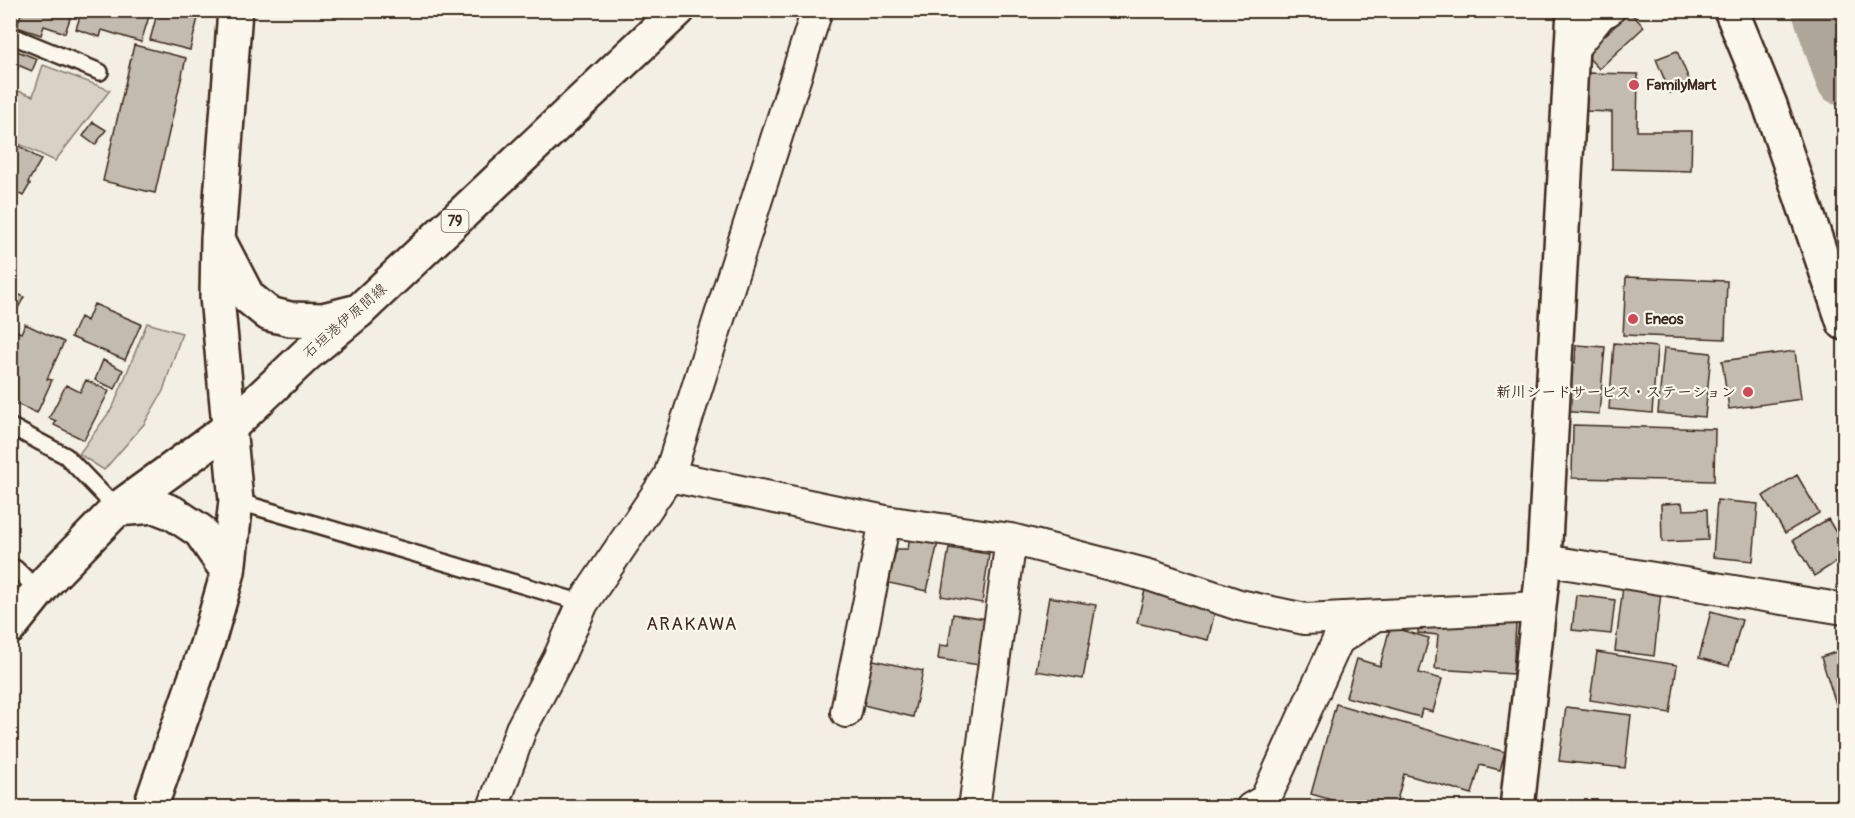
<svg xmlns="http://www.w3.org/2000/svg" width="1855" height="818" font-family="Pangolin,'Klee One',sans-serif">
<rect width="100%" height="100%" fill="#f3efe4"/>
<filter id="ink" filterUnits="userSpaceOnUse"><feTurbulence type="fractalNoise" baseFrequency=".0167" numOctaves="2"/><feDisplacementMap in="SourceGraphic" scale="12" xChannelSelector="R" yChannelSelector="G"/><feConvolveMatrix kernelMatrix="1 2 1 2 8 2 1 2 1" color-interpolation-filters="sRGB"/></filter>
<g filter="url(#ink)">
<path fill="#d8d1c6" stroke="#8a7e72" stroke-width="1.5" d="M43,65L110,90L55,161L11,140V112L18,91L33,96Z
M147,323L182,333L163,391L144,424L104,470L79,454L113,407Z"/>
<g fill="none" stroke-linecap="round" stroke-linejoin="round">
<path stroke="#afa69a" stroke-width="58" d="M1821,10L1844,77"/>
</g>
<path fill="#c3bbb0" stroke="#3b2a1e" stroke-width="1.5" d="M22,10H73L65,33L44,26L41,35L17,27Z
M82,10H151L141,42L102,30L100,37L76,29Z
M158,10H200L190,50L150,40Z
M1630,12L1644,27L1599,69L1585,54Z
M134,45L186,58L155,193L103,181Z
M10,48L37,59L32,71L11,62L10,64Z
M1677,51L1691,84L1670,93L1656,59Z
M10,65L18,68L10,87Z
M1585,73L1638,74L1637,131H1692L1691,171L1612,169V112L1585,111Z
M93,122L106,130L95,145L83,136Z
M18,145L41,160L28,182L30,184L23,196L10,189V157Z
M1626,277L1727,281L1725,339L1623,335Z
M10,290L24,297L10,323Z
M94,304L141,324L125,360L71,337L80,317L87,321Z
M25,324L64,342L47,379L52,380L37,413L10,401V338L14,330L21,333Z
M1614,343L1657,347L1652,413L1609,409Z
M1576,345L1605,347L1599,414L1560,411L1564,362L1575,363Z
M1664,348L1711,353L1705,417L1658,413Z
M1795,351L1801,399L1729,409L1722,361Z
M103,360L123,370L115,389L95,380Z
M86,380L109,391L84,440L54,425L56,421L49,418L66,385L80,392Z
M1573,425L1715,429L1714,481L1572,478Z
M1797,475L1819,513L1785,533L1763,496Z
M1717,500L1758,504L1753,561L1713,557Z
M1682,503L1683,510L1707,509L1708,540L1662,542L1661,504Z
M1828,519L1844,546V557L1814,576L1793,540Z
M910,536L938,542L927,591L889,583L896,549H908Z
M949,548L989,554L982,603L941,596Z
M1623,587L1661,592L1654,656L1615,651Z
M1145,590L1216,607L1208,640L1137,623Z
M1576,595L1615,600L1611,634L1572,630Z
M1049,597L1096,605L1083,679L1036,671Z
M1711,611L1742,620L1729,666L1699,658Z
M953,614L987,619L980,665L938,659L940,645L948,646Z
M1419,617L1516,624L1513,674L1435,669L1438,635L1418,633Z
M1390,627L1429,638L1419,673L1442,679L1433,712L1422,709L1420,717L1346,697L1357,659L1380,666Z
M1844,649V729L1821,657Z
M1597,652L1677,665L1670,713L1590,700Z
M869,659L923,671L913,717L859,704Z
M1336,704L1505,752L1500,770L1480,765L1472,794L1404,774L1395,808H1359L1311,794Z
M1566,707L1631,715L1625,768L1559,761Z
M1563,801L1620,808H1562Z"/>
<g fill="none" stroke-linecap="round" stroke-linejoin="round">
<defs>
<path id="service" d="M10,35L100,72
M10,426L66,456L117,509
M236,501L583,603
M10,567L15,568L39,591"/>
<path id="minor" d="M1571,51L1601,14L1609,10
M669,476L885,521L1011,539L1149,575L1239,605L1305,619L1538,607
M1544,560L1844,609
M846,712L885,521
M493,808L521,729L558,659L583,603L669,476L817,10
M974,808L1011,539
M1251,808L1265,800L1338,640L1373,617"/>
<path id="tertiary" d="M1731,10L1770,105L1844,323
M220,243L248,297L269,314L290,319L323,320L359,311
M117,509L155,506L173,513L200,531L228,572
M150,808L207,645L228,572L236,501L217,297L218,239L235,10
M1517,808L1544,560L1574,10"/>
<path id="primary" d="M10,627L47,581L117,509L229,428L306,355L359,311L678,10"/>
</defs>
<use href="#service" stroke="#3b2a1e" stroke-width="20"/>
<use href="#minor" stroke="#3b2a1e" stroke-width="34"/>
<use href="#tertiary" stroke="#3b2a1e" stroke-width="38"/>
<use href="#primary" stroke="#3b2a1e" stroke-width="38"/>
<use href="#service" stroke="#fbf7ec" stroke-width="15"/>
<use href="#minor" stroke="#fbf7ec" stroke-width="30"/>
<use href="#tertiary" stroke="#fbf7ec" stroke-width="33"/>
<use href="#primary" stroke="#fbf7ec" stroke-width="33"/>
</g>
</g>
<g fill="#d1495b" stroke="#fbf7ec" stroke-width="2">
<circle cx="1634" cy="85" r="6"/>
<circle cx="1633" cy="319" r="6"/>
<circle cx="1748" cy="392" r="6"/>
</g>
<g text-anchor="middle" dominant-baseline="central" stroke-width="4.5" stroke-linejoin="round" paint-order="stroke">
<rect fill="#fbf7ec" stroke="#75685c" stroke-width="1.5" x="441.5" y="210" width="27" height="22" rx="4.5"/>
<g font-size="14" font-weight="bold" fill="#3b2a1e">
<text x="455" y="221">79</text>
</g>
<g font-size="15" font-weight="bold" fill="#3b2a1e" stroke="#fbf7ec" text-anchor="start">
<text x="1646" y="85">FamilyMart</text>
<text x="1645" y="319">Eneos</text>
<text x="1736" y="392" text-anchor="end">新川シードサービス・ステーション</text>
</g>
<g font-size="15" fill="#3b2a1e" stroke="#fbf7ec">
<text transform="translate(345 321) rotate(-41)">石垣港伊原間線</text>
</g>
<g font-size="18" letter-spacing="1.5" fill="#3b2a1e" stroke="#fbf7ec">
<text x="692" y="624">ARAKAWA</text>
</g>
</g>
<rect width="1855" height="818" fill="none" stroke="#fbf7ec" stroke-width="36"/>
<rect x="18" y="18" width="1819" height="782" fill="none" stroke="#3b2a1e" stroke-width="2" filter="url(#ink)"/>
</svg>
